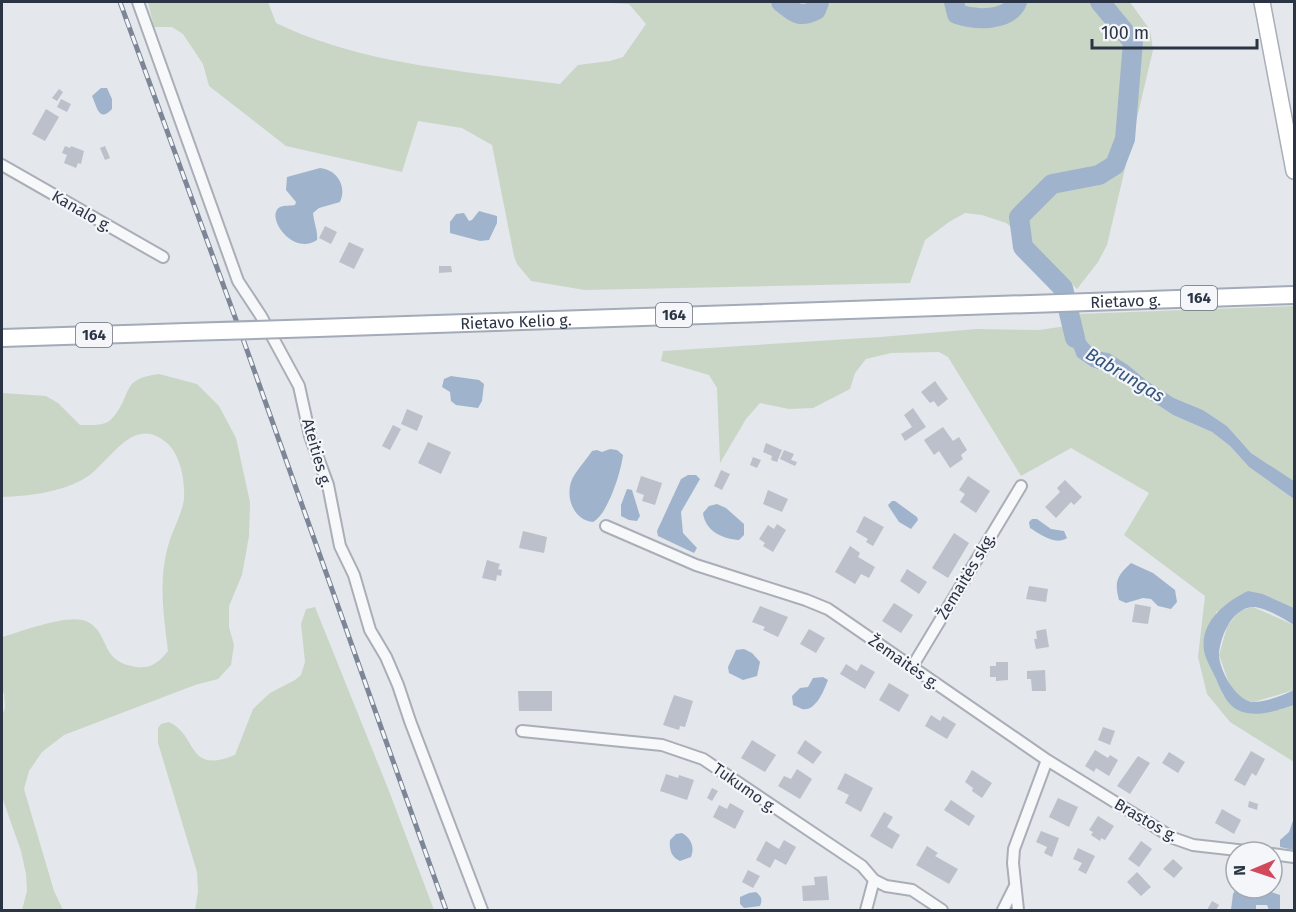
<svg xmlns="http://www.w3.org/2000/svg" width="1296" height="912" font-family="'Fira Sans',sans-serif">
<rect width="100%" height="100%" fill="#e4e7ec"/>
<path fill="#c9d6c5" d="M148,2H268L276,23C363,65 465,71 560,84L578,65L610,61L623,57L646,24L629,4L587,2H1130L1150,30L1153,50L1107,245L1098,262L1077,289L1028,240L1006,223L982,215L965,213L949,222L925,240L910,283L585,290L531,281L517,264L514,256L492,145L462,128L418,121L402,172L286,146L209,86L203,64L183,34L172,27H154Z
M1294,306V481L1251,453L1227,426L1203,410L1174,398L1147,381L1128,365L1109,353L1096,351L1087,342L1080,329L1078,314Z
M1066,326L1077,357L1090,367L1108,372L1173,415L1212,432L1230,446L1249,467L1294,499V608L1263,594L1216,612L1215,677L1224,697L1280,710L1294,705V762L1230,722L1207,694L1198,657L1205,596L1124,535L1149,493L1071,448L1021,476L948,357L939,352L891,353L866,359L855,373L850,389L813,408L789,409L760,403L746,419L720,463L717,388L709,375L661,361L663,351L880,337L977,329L1039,330Z
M159,374L197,384L219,406L236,438L250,502L249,536L242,575L229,606V627L234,645L231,665L218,679L195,685L64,735L42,752L29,771L24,789L54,891L63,910H22L27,891L26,874L21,851L2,797V717L5,707L4,693L2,692V637C21,632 71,612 88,622C111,635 99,662 137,667C151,669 159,662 168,651C164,617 158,581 168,546C172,531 182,514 184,499C185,481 181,456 167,443C131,412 110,465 82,480C57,493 29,496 2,497V393L46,396L58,403L80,425C89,425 100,426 108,422C111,420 113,417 115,415C133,391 121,379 159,374Z
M315,607L389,791L434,910H195L198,892L197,872L158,743V728L161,724L169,722C198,735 186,775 235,755L253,709L270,693L295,680L301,675L305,662L301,624L306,609Z
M1253,607L1294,625V690L1254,702L1242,699L1230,686L1219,655L1227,627L1239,611Z"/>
<path fill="#9fb4cc" d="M101,88H107L112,99V109C99,123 97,107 92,96Z
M320,168C338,170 347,187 340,202L319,208L313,213C314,223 318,231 317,240C293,257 264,216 280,207C284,205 291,206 295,205L296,202L286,190L287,177Z
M479,211L497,216V223L489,240L480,241L450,233V222L456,214L464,213L469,221L472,220Z
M1063,314H1078L1080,329L1087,342L1096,351L1109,353L1128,365L1147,381L1174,398L1203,410L1227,426L1251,453L1294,481V499L1249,467L1230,446L1212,432L1173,415L1108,372L1091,367L1077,357L1068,333Z
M451,376L479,380L484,384L482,401L478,408L456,405L451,401L450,392L442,387L444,379Z
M610,449L617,450L623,455C621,472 608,514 593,522C571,520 563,491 575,474C580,466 587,459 592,451L597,450L602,452Z
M688,475H696L700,479L681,512L683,533L697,548L694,553L658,536L657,531L681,479Z
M627,489L632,490L640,516L637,521L629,520L621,516V505Z
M892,501H895L917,517L918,520L911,529L899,522L889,507L888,505Z
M717,504L726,508L744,524V535L739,540C723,539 705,531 703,513L709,506Z
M1032,519H1037L1051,529L1064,531L1067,538C1055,546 1040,534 1030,528L1029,522Z
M1131,563L1153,573L1175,590L1177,602L1171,609L1158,606L1151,599L1143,598L1126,603L1119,600C1114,581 1117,576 1131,563Z
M1248,591L1263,594L1294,608V625C1284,619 1263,606 1252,607C1232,609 1221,635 1219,653C1218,668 1236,702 1254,702C1267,702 1283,695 1294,690V705C1280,710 1256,718 1240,711C1227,706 1221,691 1216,679C1213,672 1209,665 1206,658C1195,626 1223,603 1248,591Z
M744,649L752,653L760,662L757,676L743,680L729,673L728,667L736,650Z
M823,677L828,680C824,690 816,712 802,709C799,708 797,706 793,705L792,696L800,688L808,687L813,678Z
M1294,818V850L1280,847V840L1289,832Z
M682,833C691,838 695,847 691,857L680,861C671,857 669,849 670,840L676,834Z
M1236,889L1271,892L1280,895V910H1269L1267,905H1256V910H1231L1233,894Z
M756,892C761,896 763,899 760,906L744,908L740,904V897L749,893Z"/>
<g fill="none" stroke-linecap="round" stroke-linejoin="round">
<path stroke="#9fb4cc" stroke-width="20" d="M781,2C794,12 799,19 816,10L819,2
M954,2L957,14C975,20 1008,22 1017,2
M1075,338L1063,288L1023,247L1019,217L1052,184L1099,175L1115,165L1125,139L1133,42L1100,2"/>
</g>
<path fill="#bbc0ca" d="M59,89L63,92L57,101L52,98Z
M61,99L71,104L67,112L57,107Z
M46,109L59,117L45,141L32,134Z
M65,146L70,148L71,146L84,151L81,164L78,163L76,168L64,163L67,155L62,153Z
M105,146L110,158L105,160L100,148Z
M325,226L337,232L331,244L319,238Z
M349,242L364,249L354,269L339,262Z
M439,266H451L452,272L439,273Z
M935,381L948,399L938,407L934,401L930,403L921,392Z
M913,408L926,427L905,441L901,434L912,427L904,415Z
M407,409L423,416L417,431L401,424Z
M393,425L401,429L390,450L382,446Z
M943,427L953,441L959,437L967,450L961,455L963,459L950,468L939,451L934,455L924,440Z
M428,442L451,452L441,474L418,463Z
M766,443L782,450L777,462L771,460L772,456L763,452Z
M784,450L794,454L791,460L797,462L795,466L780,459Z
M753,457L761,460L757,468L750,465Z
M721,470L730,474L722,490L714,486Z
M641,476L662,483L655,505L642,501L644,495L636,492Z
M968,476L990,491L976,513L960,502L965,494L959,490Z
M1065,480L1082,497L1074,505L1071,502L1056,518L1045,507L1060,492L1057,488Z
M768,490L788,499L782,512L763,504Z
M864,516L884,527L873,546L866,542L868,539L856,532Z
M777,524L786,530L773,552L763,546L765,543L759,539L768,525L774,529Z
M523,531L547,537L544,553L519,548Z
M954,533L969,543L948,578L932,568Z
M850,546L860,553L858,557L875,567L869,578L861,574L855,584L835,572Z
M487,560L500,564L498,569L502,570L501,576L497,575L496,581L482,578Z
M907,569L927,582L919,594L900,581Z
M1029,586L1048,589L1046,602L1026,599Z
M894,603L913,615L901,633L882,621Z
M1135,604L1151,607L1148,624L1132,622Z
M760,606L788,617L778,637L763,630L765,627L752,622Z
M809,629L825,638L816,653L800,644Z
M1046,629L1049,647L1036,649L1034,639H1037L1036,631Z
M996,662H1008V680L996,681V677H990V666H996Z
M846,664L857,671L861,664L875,672L865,689L840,674Z
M1045,670L1046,691H1032L1031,679H1027V671Z
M889,683L909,695L899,712L879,700Z
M518,691H552V711H519Z
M674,695L693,701L685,727L680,726L679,730L663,725Z
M931,715L940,721L943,716L956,724L947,739L925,726Z
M1103,727L1115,731L1110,745L1098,740Z
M752,740L776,755L765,772L741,758Z
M805,740L822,752L813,764L797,753Z
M1095,750L1108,758L1110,755L1118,760L1109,776L1096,768L1094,772L1085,766Z
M1251,751L1265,759L1256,776L1252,773L1245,786L1234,780Z
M1169,752L1185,762L1178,773L1162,763Z
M1138,756L1150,763L1130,794L1117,786Z
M797,769L812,779L800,799L778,786L784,776L791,779Z
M972,770L992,783L982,798L972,791L973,788L965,782Z
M845,773L873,788L861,812L845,803L849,795L837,789Z
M666,774L678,778L679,775L694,780L687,800L660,791Z
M712,788L718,791L712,801L707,798Z
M1058,798L1078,807L1069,827L1049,817Z
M951,800L975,816L969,826L944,810Z
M1249,801L1258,804L1257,810L1248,807Z
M730,803L744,811L735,829L713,817L719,805L727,809Z
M1222,809L1241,820L1234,834L1215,823Z
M884,812L893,817L887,827L900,835L892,849L870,836Z
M1098,816L1114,826L1105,840L1101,838L1100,841L1091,835L1093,832L1089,830Z
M1041,831L1059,838L1052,857L1044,853L1047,847L1036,842Z
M784,840L796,847L786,865L775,859L770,868L756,860L766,841L779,849Z
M1141,841L1152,849L1139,867L1128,859Z
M927,846L938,853L935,856L958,869L949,884L916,865Z
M1078,848L1095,856L1086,874L1078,870L1082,863L1073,859Z
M1173,859L1183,868L1174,878L1163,869Z
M748,870L760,876L753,888L742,882Z
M1137,872L1151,887L1141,896L1127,882Z
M827,876L829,900L803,901L802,886L815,885L814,877Z
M1212,901L1219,905L1216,910H1207Z"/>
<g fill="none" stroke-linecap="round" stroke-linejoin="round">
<defs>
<path id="minor" d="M138,2L238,281L261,316L299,386L310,436L328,485L340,546L354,575L370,630L386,657L398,685L410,721L482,910
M2,165L163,257
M606,526L696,565L806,600L828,609L1047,760L1014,849L1013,863L1018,910
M912,667L1021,486
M522,731L662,745L703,759L862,866L874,880L886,886L912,890L942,910
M1047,760L1173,838L1193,845L1255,852
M1272,854L1294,857
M866,910L874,880
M1003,910L1015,886"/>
<path id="secondary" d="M1262,2L1294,171"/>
<g id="primary">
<path id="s1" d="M318,328L1294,295"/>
<path d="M2,338L186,332"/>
</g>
</defs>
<use href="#minor" stroke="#a9aeb7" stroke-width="14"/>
<use href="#secondary" stroke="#a9aeb7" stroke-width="18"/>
<use href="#primary" stroke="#a3abb8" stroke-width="20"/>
<use href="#minor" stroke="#f7f8fa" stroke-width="10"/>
<use href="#secondary" stroke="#fff" stroke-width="15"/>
<use href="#primary" stroke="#fff" stroke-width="16"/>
<defs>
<path id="rail" d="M120,2L243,339L446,910"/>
</defs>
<use href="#rail" stroke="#7d8696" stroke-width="5"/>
<use href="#rail" stroke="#f4f6f9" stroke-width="3" stroke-dasharray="9" stroke-linecap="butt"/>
<defs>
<path id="primary-bridge" d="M186,332L318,328"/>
</defs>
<use href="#primary-bridge" stroke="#a3abb8" stroke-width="20" stroke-linecap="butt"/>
<use href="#primary-bridge" stroke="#fff" stroke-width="16"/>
</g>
<g text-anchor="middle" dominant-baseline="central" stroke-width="4.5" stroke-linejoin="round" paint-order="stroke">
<g fill="#f4f6f9" stroke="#676e7b" stroke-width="1.5">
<rect x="1181" y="286" width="36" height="24" rx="4.5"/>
<rect x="656" y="303" width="36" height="24" rx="4.5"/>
<rect x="76" y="323" width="36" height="24" rx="4.5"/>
</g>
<g font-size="15" font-weight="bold" fill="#2b3445">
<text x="1199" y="298">164</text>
<text x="674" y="315">164</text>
<text x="94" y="335">164</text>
</g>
<g font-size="16" fill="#2b3445" stroke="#f4f6f9">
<text transform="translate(82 211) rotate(30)">Kanalo g.</text>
<text stroke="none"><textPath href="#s1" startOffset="808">Rietavo g.</textPath></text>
<text stroke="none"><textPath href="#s1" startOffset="198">Rietavo Kelio g.</textPath></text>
<text transform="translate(317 453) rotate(74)">Ateities g.</text>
<text transform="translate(966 576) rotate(-59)">Žemaitės skg.</text>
<text transform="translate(904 662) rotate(35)">Žemaitės g.</text>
<text transform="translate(745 788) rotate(35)">Tukumo g.</text>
<text transform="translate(1146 820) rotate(30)">Brastos g.</text>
</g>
<g font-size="18" font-style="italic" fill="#34527a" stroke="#f4f6f9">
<text transform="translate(1125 375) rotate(31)">Babrungas</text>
</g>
</g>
<rect width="1296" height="912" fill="none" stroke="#2b3445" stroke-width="6"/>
<g transform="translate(1254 870) rotate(268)"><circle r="28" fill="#f4f6f9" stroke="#a4a8b1" stroke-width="1.5"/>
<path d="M0-4.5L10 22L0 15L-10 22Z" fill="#d1495b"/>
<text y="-9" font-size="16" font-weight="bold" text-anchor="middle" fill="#2b3445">N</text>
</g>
<path d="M1092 39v9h165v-9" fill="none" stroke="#2b3445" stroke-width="3"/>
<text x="1101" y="39" font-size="18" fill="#2b3445" stroke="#f4f6f9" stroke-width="4.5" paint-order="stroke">100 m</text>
</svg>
